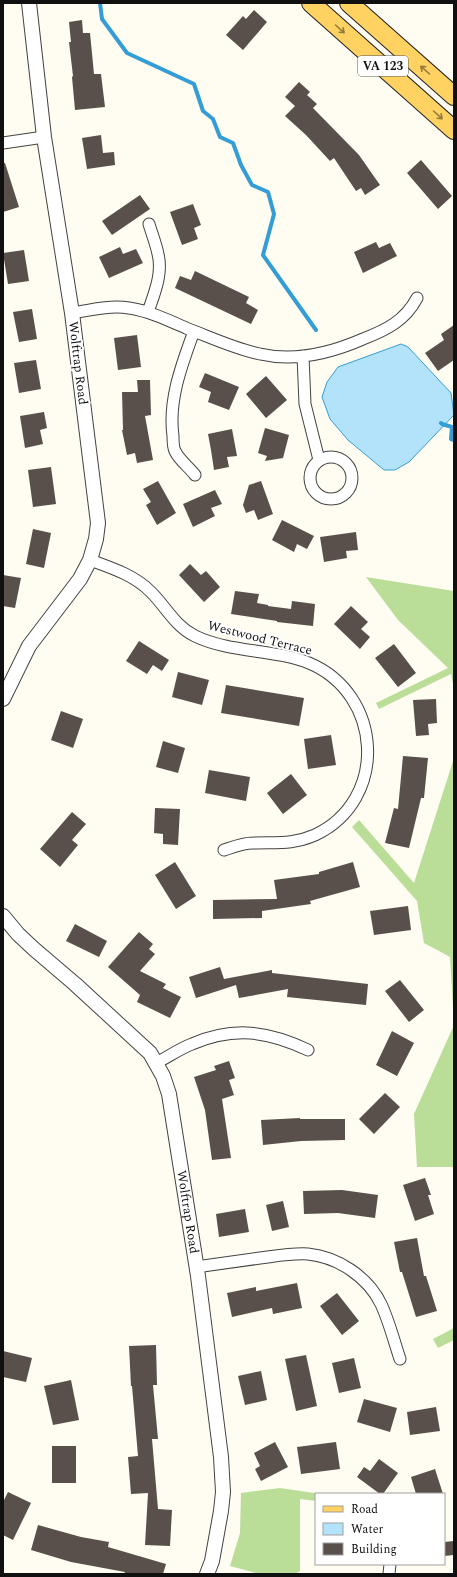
<svg xmlns="http://www.w3.org/2000/svg" width="457" height="1577" font-family="Spectral,serif">
<rect width="100%" height="100%" fill="#fffcf2"/>
<path fill="#bade97" d="M366,577L454,591V689L451,674L379,709L376,703L448,668L398,620Z
M454,758V1167H417L414,1114L454,1025L450,957L424,943L417,901L352,827L359,820L414,883Z
M454,1328V1340L438,1348L433,1339Z
M280,1488L321,1494H316V1501L300,1499V1571L295,1574H260L230,1566L240,1533L241,1493Z"/>
<path fill="#b3e3fa" stroke="#359dd6" d="M401,344L408,347L451,393L454,415L409,462L395,470H384L348,440L330,419L322,397L327,382L338,367Z"/>
<g fill="none" stroke-linecap="round" stroke-linejoin="round">
<path stroke="#359dd6" stroke-width="4" d="M100,3L102,19L127,53L194,84L203,111L213,119L220,137L233,143L241,165L252,185L268,192L274,214L263,255L316,330
M441,423L442,424L452,427L451,439L454,440"/>
</g>
<path fill="#59504b" d="M254,10L267,22L243,50L226,35L243,16L246,19Z
M82,20L83,33H90L94,74H101L105,107L75,110L72,77L73,76L69,42H71L69,22Z
M299,82L310,92L307,95L317,104L313,108L359,155L380,185L365,195L361,188L356,191L334,158L330,161L306,135L285,116L295,106L285,97Z
M101,135L103,153L114,152L115,165L87,169L82,138Z
M421,160L452,196L438,209L407,173Z
M3,163H5L19,207L3,212Z
M140,195L150,209L112,235L102,221Z
M193,204L201,225L194,228L198,239L182,245L170,212Z
M376,242L379,248L390,243L397,256L363,273L354,252Z
M120,247L123,254L136,249L143,263L109,278L99,257Z
M24,250L29,281L8,284L3,253Z
M195,271L249,297L246,303L258,310L251,324L175,288L180,276L191,280Z
M32,309L37,339L19,342L13,312Z
M454,325V360L438,371L425,353L444,340L441,334Z
M137,335L141,367L118,370L114,338Z
M36,360L41,389L19,393L14,363Z
M205,373L239,387L229,410L208,402L211,392L199,387Z
M266,376L287,400L266,418L246,394Z
M137,380H150L151,415L145,416L153,460L137,463L135,453L127,455L122,430H123L122,392H138Z
M44,412L47,428L40,430L43,444L25,448L20,416Z
M265,428L289,435L283,458L265,461L267,456L258,453Z
M232,429L237,456L227,457L229,467L214,470L211,450L213,449L211,450L208,434Z
M51,467L56,504L33,507L28,470Z
M158,481L176,513L157,525L146,505L151,502L143,489Z
M261,481L273,514L258,520L254,510L246,513L243,505L249,485Z
M215,490L222,504L211,508L215,516L193,527L183,504Z
M282,520L314,536L307,549L297,544L294,552L272,540Z
M33,529L51,533L44,568L26,564Z
M356,532L358,550L346,551L347,558L324,562L320,537Z
M190,564L201,575L206,571L220,587L204,602L179,575Z
M3,575L21,578L15,608L3,606Z
M235,591L259,594L257,603L268,605V606L291,609L292,601L315,604L313,626L277,622V621L231,614Z
M351,606L368,622L361,629L370,637L360,649L334,624Z
M139,641L169,660L162,671L153,665L147,674L126,661Z
M394,644L416,673L398,687L375,658Z
M178,672L209,680L202,705L172,697Z
M226,685L304,698L299,726L221,713Z
M436,699L437,723L428,724L429,735L416,736L413,700Z
M61,711L83,719L73,748L51,740Z
M331,735L336,765L308,769L304,739Z
M163,741L185,748L178,773L156,767Z
M403,756L428,758L424,798H421L409,848L385,843L394,808L398,809Z
M209,770L250,777L246,801L205,793Z
M291,774L307,795L283,814L267,793Z
M155,808L180,809L178,845L163,844V834L154,833Z
M72,812L86,824L72,840L78,845L60,867L40,849Z
M175,862L196,896L176,909L155,875Z
M353,862L360,887L310,901L311,904L262,911V918L213,919V900L277,899L274,880L319,874V872Z
M408,906L411,930L374,935L370,911Z
M75,924L107,941L99,957L66,941Z
M139,932L153,944L149,949L155,954L140,971L166,984L163,988L181,997L170,1018L137,1002L140,995L108,967Z
M220,967L224,979L272,970V973L368,984L366,1005L287,997L288,989L239,998L236,985L196,998L189,977Z
M400,980L424,1010L409,1022L385,991Z
M392,1031L414,1043L397,1076L376,1065Z
M229,1061L235,1078L229,1080L234,1095L222,1099L231,1158L212,1160L205,1110L194,1077L216,1070L214,1066Z
M385,1093L400,1107L374,1134L359,1119Z
M300,1118V1119H345V1140L301,1141L263,1145L261,1120Z
M425,1178L431,1195H428L434,1214L415,1221L403,1185Z
M342,1190L378,1195L375,1218L338,1213L304,1214L303,1191Z
M283,1201L289,1227L272,1231L266,1205Z
M245,1209L249,1232L219,1237L216,1214Z
M417,1238L424,1276H426L437,1311L416,1317L402,1272H400L394,1242Z
M297,1283L302,1308L273,1314L272,1308L232,1317L227,1293L256,1287V1291Z
M337,1293L359,1321L342,1335L320,1306Z
M156,1345L157,1385H153L158,1439H152L158,1509L172,1510L170,1546L145,1545L148,1493L131,1494L128,1457L138,1456L132,1386H131L129,1346Z
M3,1351L32,1358L26,1382L3,1377Z
M306,1355L317,1406L296,1411L285,1359Z
M354,1358L361,1388L339,1393L332,1363Z
M261,1371L267,1400L245,1405L238,1376Z
M71,1380L79,1420L53,1425L44,1386Z
M364,1399L397,1408L390,1432L357,1422Z
M436,1407L440,1431L410,1435L407,1412Z
M275,1442L288,1467L261,1481L255,1469L260,1466L254,1453Z
M336,1442L340,1469L301,1474L297,1447Z
M52,1446H76V1483H52Z
M379,1459L398,1473L383,1494H380L357,1477L364,1467L370,1471Z
M435,1469L443,1494H416L411,1477Z
M8,1492L31,1503L13,1540L3,1535V1502Z
M38,1525L81,1537L109,1542L108,1547L166,1564L163,1574H124L125,1572L71,1562L31,1550Z
M454,1541V1555L444,1556V1542Z"/>
<g fill="none" stroke-linecap="round" stroke-linejoin="round">
<defs>
<path id="minor" d="M3,143L44,137
M148,312C154,294 163,274 158,254C156,244 152,234 149,224
M72,313C90,310 110,305 129,308C149,311 168,320 186,328C210,337 235,349 260,354C295,362 331,353 363,339C386,330 405,321 417,298
M194,331C182,364 168,400 173,436C173,441 173,447 175,451C179,460 189,467 195,475
M303,356L305,404L319,460
M310 478a21 21 0 1 1 42 0a21 21 0 1 1-42 0Z
M90,560C112,568 134,575 151,592C166,607 175,626 195,636C230,653 275,649 309,663C383,694 389,800 315,835C292,845 276,842 253,843C243,843 233,847 224,850
M156,1063C168,1057 179,1049 192,1044C234,1026 268,1031 308,1050
M196,1267C218,1264 239,1261 260,1258C276,1256 292,1253 308,1254C338,1257 368,1277 381,1304C389,1321 394,1341 400,1359
M389,1574L390,1564"/>
<g id="tertiary">
<path d="M3,699L29,646L80,579L90,560L96,539L98,523L72,313L44,137L29,3"/>
<path id="s1" d="M3,916L18,934L34,949L75,984L150,1053L163,1076L169,1094L198,1276L221,1457L223,1492L221,1511L212,1561L207,1574"/>
</g>
<path id="primary" d="M311,3L454,130
M349,3L454,96"/>
</defs>
<use href="#minor" stroke="#434343" stroke-width="13"/>
<use href="#tertiary" stroke="#434343" stroke-width="16"/>
<use href="#primary" stroke="#212121" stroke-width="20"/>
<use href="#minor" stroke="#fff" stroke-width="11"/>
<use href="#tertiary" stroke="#fff" stroke-width="14"/>
<use href="#primary" stroke="#ffd262" stroke-width="18"/>
</g>
<defs><path id="oneway-shaft" d="M-6 0H5M1.5-3L5.5 0L1.5 3" fill="none" stroke-width="1.6" stroke-linecap="round" stroke-linejoin="round"/></defs>
<g stroke="#937b3d">
<use href="#oneway-shaft" transform="translate(340 29) rotate(42)"/>
<use href="#oneway-shaft" transform="translate(425 70) rotate(-138)"/>
<use href="#oneway-shaft" transform="translate(438 115) rotate(42)"/>
</g>
<g text-anchor="middle" dominant-baseline="central" stroke-width="4" stroke-linejoin="round" paint-order="stroke">
<rect fill="#fff" stroke="#585858" stroke-width="1" x="358" y="56" width="50" height="20" rx="3"/>
<g font-size="12" font-weight="bold" fill="#101010">
<text x="383" y="66">VA 123</text>
</g>
<g font-size="13" fill="#101010" stroke="#fff">
<text transform="translate(78 363) rotate(83)">Wolftrap Road</text>
<text transform="translate(260 638) rotate(14)">Westwood Terrace</text>
<text stroke="none"><textPath href="#s1" startOffset="366">Wolftrap Road</textPath></text>
</g>
</g>
<rect width="457" height="1577" fill="none" stroke="#101010" stroke-width="8"/>
<rect x="315" y="1493" width="130" height="72" fill="#ffffff" stroke="#9f9f9f"/>
<rect x="323" y="1506" width="20" height="6" fill="#ffd262" stroke="#9f9f9f"/>
<text x="351" y="1513" font-size="12" fill="#101010">Road</text>
<rect x="323" y="1523" width="20" height="12" fill="#b3e3fa" stroke="#9f9f9f"/>
<text x="351" y="1533" font-size="12" fill="#101010">Water</text>
<rect x="323" y="1543" width="20" height="12" fill="#59504b" stroke="#9f9f9f"/>
<text x="351" y="1553" font-size="12" fill="#101010">Building</text>
</svg>
